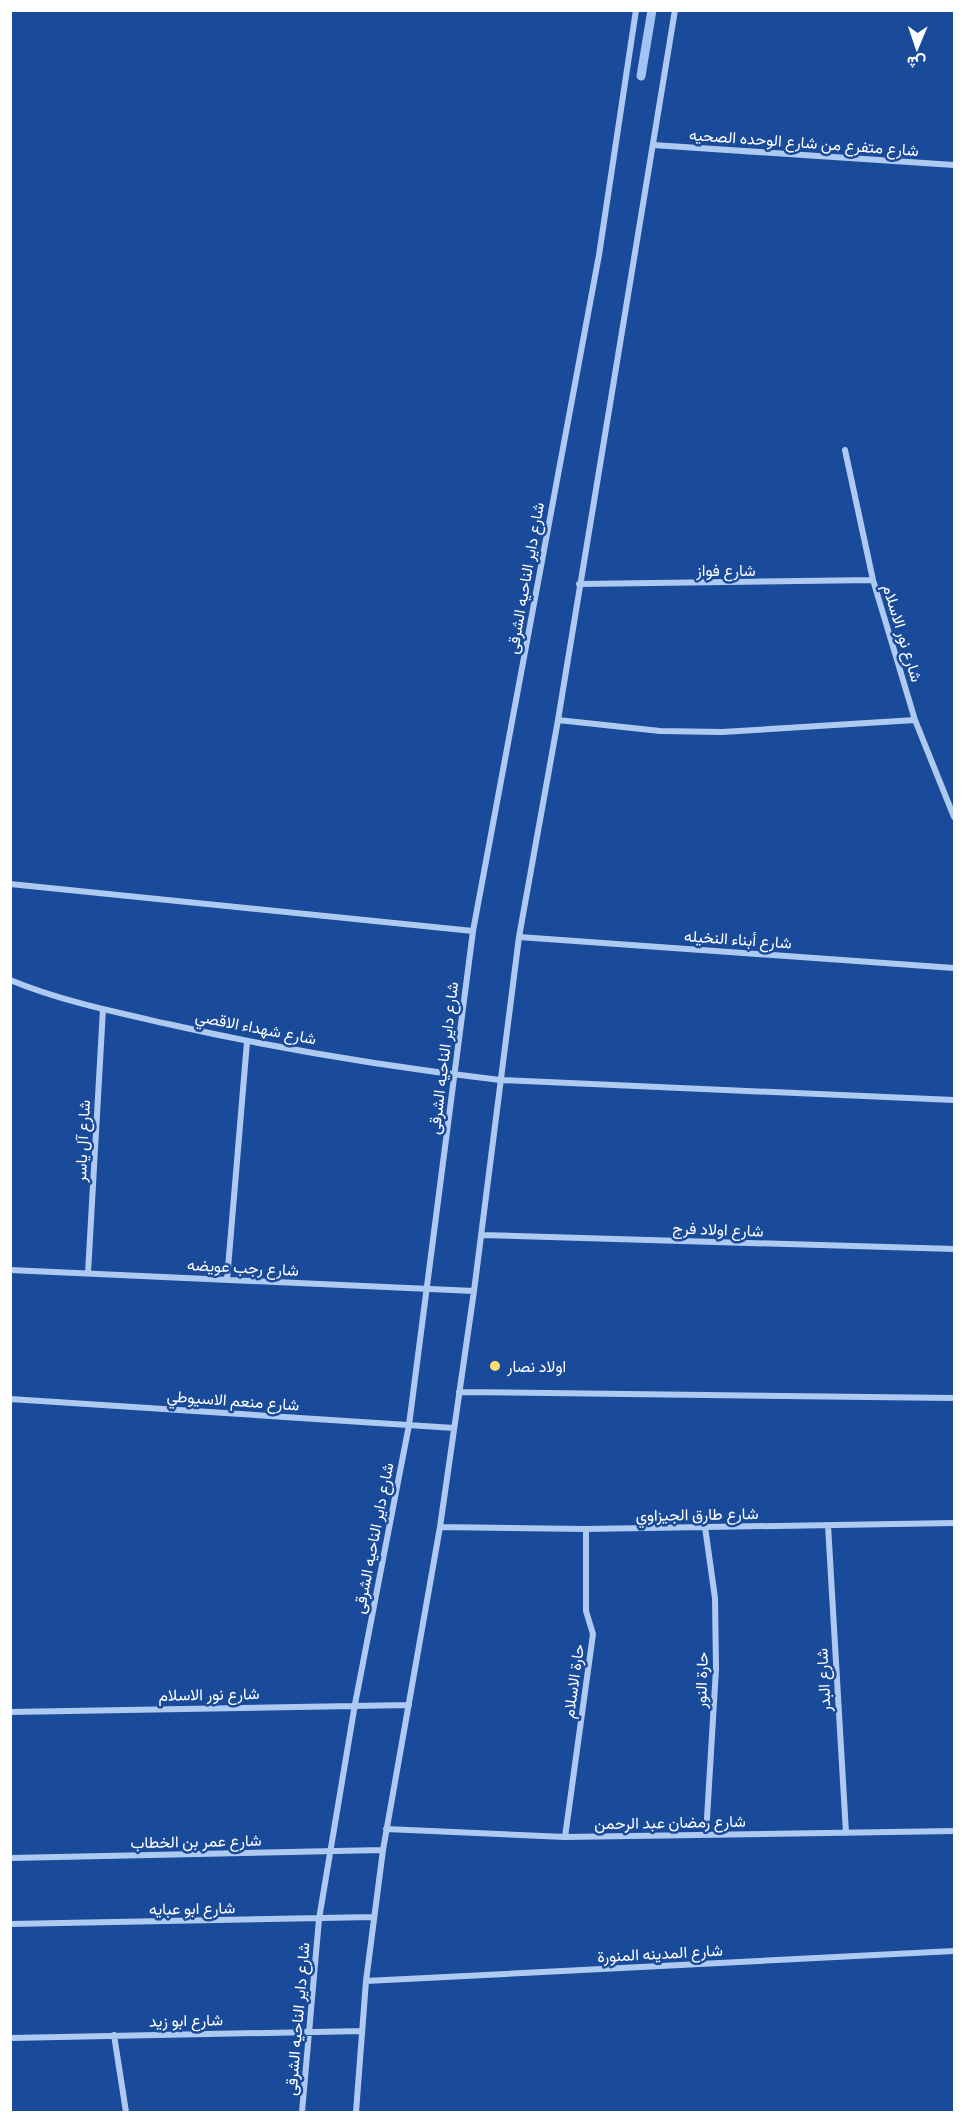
<svg xmlns="http://www.w3.org/2000/svg" width="965" height="2123" font-family="'Archivo Narrow',Vazirmatn,sans-serif">
<rect width="100%" height="100%" fill="#194b9a"/>
<g fill="none" stroke-linecap="round" stroke-linejoin="round">
<path stroke="#a2c4f3" stroke-width="9" d="M641,76L652,10"/>
<path stroke="#afcaf1" stroke-width="6" d="M653,145L954,165
M845,450L873,580L915,720L954,817
M579,584L873,580
M558,720L660,731L722,732L915,720
M10,884L473,931
M519,937L954,968
M10,980C61,1001 115,1012 168,1024C278,1049 389,1067 500,1080L954,1100
M481,1235L954,1249
M10,1270L474,1291
M88,1273L103,1009
M227,1280L247,1042
M459,1392L954,1398
M10,1399L454,1428
M828,1525L846,1833
M440,1527L586,1529L954,1523
M705,1527L715,1598L716,1669L706,1835
M10,1712L409,1705
M386,1829L565,1837L954,1831
M565,1837L593,1634L586,1611V1529
M10,1858L383,1850
M10,1924L374,1917
M366,1981L954,1951
M114,2035L126,2112
M10,2038L362,2031
M302,2112L319,1919L355,1704L409,1425L473,931L599,255L636,10
M356,2112L366,1981L383,1850L440,1527L474,1291L519,937L558,720L675,10"/>
</g>
<circle fill="#ffdd70" stroke="#194b9a" stroke-width="2" cx="495" cy="1366" r="6"/>
<g text-anchor="middle" dominant-baseline="central" stroke-width="5" stroke-linejoin="round" paint-order="stroke">
<g font-size="16" fill="#fff" stroke="#194b9a">
<text transform="translate(804 142) rotate(4)">شارع متفرع من شارع الوحده الصحيه</text>
<text x="726" y="570">شارع فواز</text>
<text transform="translate(525 578) rotate(-80)">شارع داير الناحيه الشرقى</text>
<text transform="translate(903 633) rotate(73)">شارع نور الاسلام</text>
<text transform="translate(738 939) rotate(4)">شارع أبناء النخيله</text>
<text transform="translate(256 1027) rotate(11)">شارع شهداء الاقصي</text>
<text transform="translate(443 1058) rotate(-83)">شارع داير الناحيه الشرقى</text>
<text transform="translate(82 1141) rotate(-87)">شارع آل ياسر</text>
<text transform="translate(718 1229) rotate(2)">شارع اولاد فرج</text>
<text transform="translate(243 1267) rotate(3)">شارع رجب عويضه</text>
<text transform="translate(233 1400) rotate(4)">شارع منعم الاسيوطي</text>
<text transform="translate(697 1514) rotate(-1)">شارع طارق الجيزاوي</text>
<text transform="translate(373 1538) rotate(-79)">شارع داير الناحيه الشرقى</text>
<text transform="translate(701 1680) rotate(-88)">حارة النور</text>
<text transform="translate(823 1680) rotate(-93)">شارع البدر</text>
<text transform="translate(573 1681) rotate(-82)">حارة الاسلام</text>
<text transform="translate(209 1694) rotate(-1)">شارع نور الاسلام</text>
<text transform="translate(670 1822) rotate(-1)">شارع رمضان عبد الرحمن</text>
<text transform="translate(196 1841) rotate(-1)">شارع عمر بن الخطاب</text>
<text transform="translate(192 1908) rotate(-1)">شارع ابو عبايه</text>
<text transform="translate(660 1953) rotate(-3)">شارع المدينه المنورة</text>
<text transform="translate(297 2019) rotate(-85)">شارع داير الناحيه الشرقى</text>
<text transform="translate(186 2020) rotate(-1)">شارع ابو زيد</text>
</g>
<g font-size="16" fill="#fff" stroke="#194b9a" text-anchor="start">
<text x="507" y="1366">اولاد نصار</text>
</g>
</g>
<rect width="965" height="2123" fill="none" stroke="#ffffff" stroke-width="24"/>
<g transform="translate(917 48) rotate(182)" stroke="#194b9a" stroke-width="4.5" paint-order="stroke">
<path d="M0-4.5L10 22L0 15L-10 22Z" fill="#ffffff"/>
<text y="-9" font-size="16" font-weight="bold" text-anchor="middle" fill="#ffffff">ش</text>
</g>
</svg>
